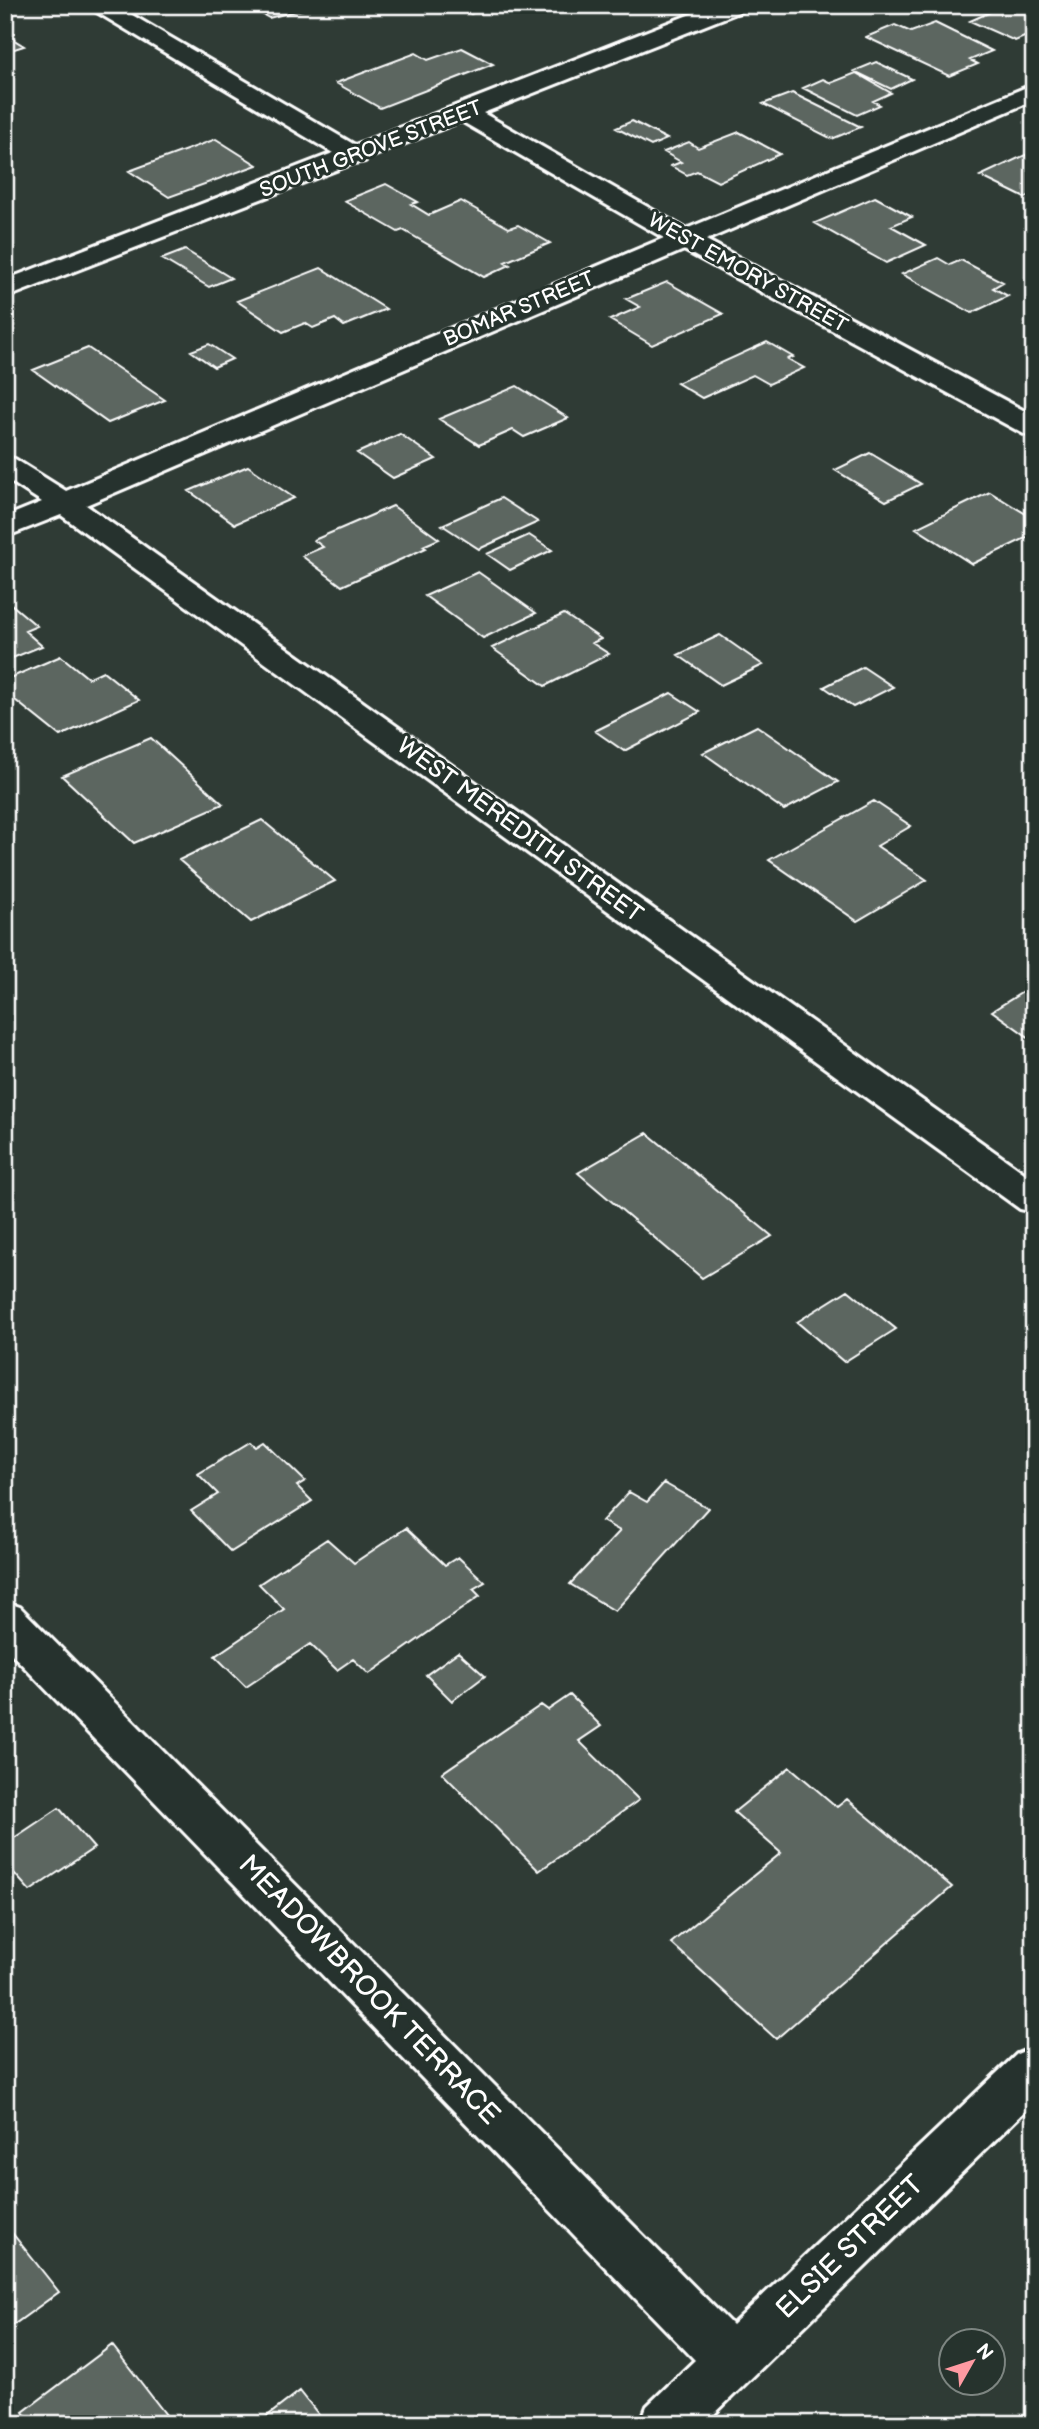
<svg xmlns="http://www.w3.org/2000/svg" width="1039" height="2429" font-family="'Balsamiq Sans',sans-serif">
<rect width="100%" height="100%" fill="#2f3b35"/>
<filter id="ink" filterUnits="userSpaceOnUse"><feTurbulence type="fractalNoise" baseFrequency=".0143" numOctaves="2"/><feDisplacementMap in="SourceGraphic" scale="14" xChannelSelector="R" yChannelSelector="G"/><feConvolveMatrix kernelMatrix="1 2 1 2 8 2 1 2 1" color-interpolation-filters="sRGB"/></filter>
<g filter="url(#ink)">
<path fill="#5b6661" stroke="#fff" stroke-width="2" d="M257,5H315L316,6L269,18L253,9L260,7Z
M454,5H492L471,14Z
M1006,5H1034V33L1015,41L970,21Z
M935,23L992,51L970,60L978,64L949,76L866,37L895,25L911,32Z
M5,35H6L24,46L5,52Z
M462,48L493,64L380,108L336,83L416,53L428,60Z
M876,62L912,79L891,89L854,71Z
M856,73L891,93L873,101L880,105L857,115L803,88L823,79L831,83Z
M792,93L861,127L832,139L763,104Z
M632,121L667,139L651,146L616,128Z
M739,132L780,154L718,182L697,171L687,175L671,166L681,162L664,152L689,142L698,148Z
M216,139L257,165L169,197L129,171Z
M1034,151V193L1025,198L980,176Z
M386,184L418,202L411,204L429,215L461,201L509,228L518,225L550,243L505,262L510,265L484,277L403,230L398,232L344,201Z
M875,197L912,217L891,226L926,245L886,263L815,223Z
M185,250L231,278L209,287L162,259Z
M938,258L950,265L961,260L1003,282L993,288L1008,296L972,313L902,274Z
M321,268L386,309L344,326L335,319L313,328L305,323L283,332L237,301Z
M667,282L723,314L652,345L610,320L640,307L626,299Z
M767,342L793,357L788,359L804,368L769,384L753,375L702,398L677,383Z
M209,344L232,359L214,367L191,351Z
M88,348L165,400L108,423L33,370Z
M517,386L568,418L524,437L513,430L479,445L439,419Z
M400,434L436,459L393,478L357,453Z
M870,453L921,484L886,501L835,470Z
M248,466L294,498L235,524L189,491Z
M990,492L1034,519V534L972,564L916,528Z
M501,498L538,522L479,549L442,525Z
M393,506L439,539L423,546L426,548L342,586L302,556L323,547L314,540Z
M529,535L552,550L510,570L487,554Z
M478,572L536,613L483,638L425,596Z
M5,599L37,626L25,631L42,646L5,661Z
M564,614L601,639L592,643L609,654L545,686L492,648Z
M720,635L763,665L721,685L678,655Z
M61,656L88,678L103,671L139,700L60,736L5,692V680Z
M863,667L893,687L853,707L824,687Z
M671,693L700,712L624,751L595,731Z
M757,726L838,782L784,810L703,753Z
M151,738L223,804L134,843L62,776Z
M874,801L911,826L877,846L927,880L857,921L769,860Z
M262,820L335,881L251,922L179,860Z
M1034,985V1041L992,1011Z
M647,1133L772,1236L702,1278L578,1173Z
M848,1290L896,1329L844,1362L797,1322Z
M251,1442L257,1447L265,1442L305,1481L297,1486L312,1501L231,1552L191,1511L218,1494L198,1474Z
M664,1483L708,1508L615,1611L570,1584L620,1531L602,1521L629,1492L647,1502Z
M406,1528L445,1565L458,1557L485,1582L473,1589L480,1596L369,1674L353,1659L337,1670L310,1644L246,1687L215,1656L284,1609L259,1584L327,1539L354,1563Z
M458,1652L485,1676L452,1701L426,1675Z
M570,1695L601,1726L579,1741L639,1800L539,1871L442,1773L541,1705L548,1710Z
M790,1767L837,1807L847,1799L952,1887L776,2039L671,1943L781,1853L734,1812Z
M59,1808L94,1848L30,1891L5,1863V1844Z
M5,2224L59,2292L5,2331Z
M112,2345L173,2424H32L23,2412Z
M300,2391L322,2419L317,2424H257Z"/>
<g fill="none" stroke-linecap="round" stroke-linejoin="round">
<defs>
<path id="minor" d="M85,5H115L355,145L714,5H748L744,10L483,113L686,229L1034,84V100L706,240L1034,416V437L1024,434L684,250L86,505L1034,1180V1212L1020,1209L61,515L5,537V517L42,502L5,478V456L15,459L66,491L664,238L461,121L368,158L365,161L354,163L5,298V280L333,153Z
M5,1602L20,1607L732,2325L1017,2054L1034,2047V2102L704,2424H640L647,2406L695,2360L5,1647Z"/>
</defs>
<use href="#minor" stroke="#fff" stroke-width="6"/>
<use href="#minor" fill="#26332d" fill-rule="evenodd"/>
</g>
</g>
<g text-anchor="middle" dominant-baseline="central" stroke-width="6" stroke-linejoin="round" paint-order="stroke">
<g font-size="21" fill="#fff" stroke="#26332d">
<text transform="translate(371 149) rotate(-21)">SOUTH GROVE STREET</text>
<text transform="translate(748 273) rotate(29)">WEST EMORY STREET</text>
<text transform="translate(519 309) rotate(-23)">BOMAR STREET</text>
</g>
<g font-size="24" fill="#fff" stroke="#26332d">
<text transform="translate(520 830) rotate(36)">WEST MEREDITH STREET</text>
</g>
<g font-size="28" fill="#fff" stroke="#26332d">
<text transform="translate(369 1990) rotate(46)">MEADOWBROOK TERRACE</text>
<text transform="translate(850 2247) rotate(-44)">ELSIE STREET</text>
</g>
</g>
<rect width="1039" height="2429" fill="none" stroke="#26332d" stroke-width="28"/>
<rect x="14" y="14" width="1011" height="2401" fill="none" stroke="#fff" stroke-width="2.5" filter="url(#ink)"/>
<g transform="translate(972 2362) rotate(51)"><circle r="33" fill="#26332d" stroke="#7d8581" stroke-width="2"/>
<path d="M0-5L12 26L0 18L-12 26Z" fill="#ff9aa2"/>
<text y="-10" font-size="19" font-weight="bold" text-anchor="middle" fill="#ffffff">N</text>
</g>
</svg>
